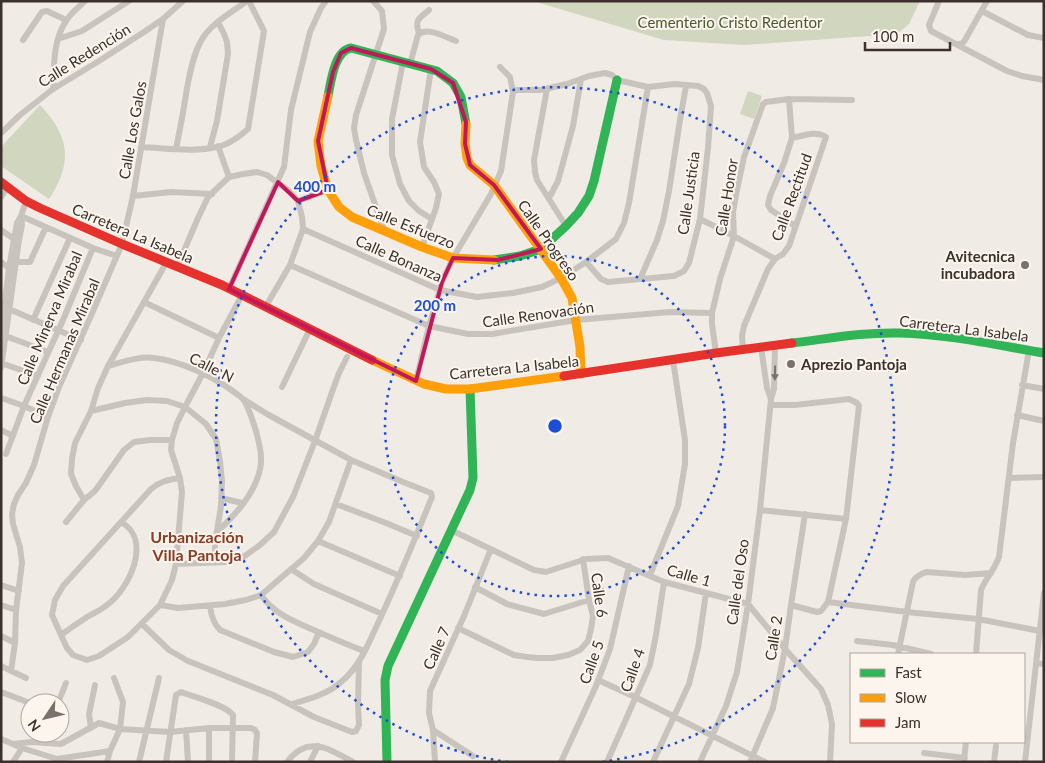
<svg xmlns="http://www.w3.org/2000/svg" width="1045" height="763" font-family="Lato,sans-serif">
<rect width="100%" height="100%" fill="#f0ebe5"/>
<path fill="#d1d6bf" d="M533,1H920L909,24L897,34L744,45L664,40Z
M748,91L762,96L754,119L740,114Z
M40,105C70,136 73,163 49,199L1,166V147Z"/>
<g fill="none" stroke-linecap="round" stroke-linejoin="round">
<path stroke="#c9c3be" stroke-width="6" d="M373,1L382,11L384,29L356,115L354,128L356,140L364,173L384,230
M939,1L929,25L931,31L1007,71L1022,76L1044,80
M982,11L1028,35L1044,38
M419,33C414,19 420,18 429,10
M58,39L82,31L129,1
M23,40L42,12L47,11L66,20
M956,44H962L965,40L987,1
M403,62L392,119V155L400,184L409,201L419,211L432,219
M410,64L418,35C427,26 445,37 456,41
M53,89C54,66 53,40 66,21C71,13 79,7 85,1
M547,89L534,160L535,172L537,180L566,226
M513,92L516,90H541L567,84L589,76L605,73L612,75L617,80L648,87L675,84L698,86L704,89L707,93L711,106L708,148L700,219L689,263L684,271L674,276L608,282L601,279L586,262
M789,99L792,138L784,163L770,196L768,205L771,210L795,226
M1,133L20,115L53,89L99,61L144,32L163,19L183,1
M218,146L229,177
M141,147C167,148 195,153 221,146C231,143 240,136 248,129L264,31L249,1
M210,147L217,121L228,54L227,42L224,34L218,22
M176,149C180,129 184,109 187,88C190,73 193,55 201,41C210,24 232,12 247,1
M133,196L171,192L212,194
M1,197L8,187
M549,198L558,181L573,126L581,79
M298,201L328,190
M21,216L93,248L117,256
M700,219L734,236L775,259
M303,229L440,290L477,297L513,293L542,287L561,278L586,262L616,239L624,223L629,203L648,87
M1,230L14,239
M422,247L436,208L439,194L434,182L424,167L420,142L431,69
M1,262L9,268
M16,262H30L46,227
M290,265L429,326L468,334H492L576,320L670,312L712,313
M177,267L198,218L208,197L229,177L243,174L257,172L267,175L289,191L298,201L302,217L303,229L290,265L266,306
M640,279L657,240L663,221L669,191L680,120L686,86
M229,289L284,167L291,110L310,32L321,8L326,1
M144,302L219,338
M9,309L81,340
M33,320L70,238
M1,334L9,268L14,239L17,223L21,216L26,201
M3,335L48,352
M761,347L767,388L771,399
M743,349L742,336L744,326L768,269L775,259L783,254L789,246L826,137C816,130 803,136 792,138
M716,353L712,324V313L720,279L734,236L733,212L737,190L744,157L763,104L766,102L789,99L852,100
M1,363L38,376
M108,366C123,362 139,356 154,358C180,361 213,376 234,392C237,394 241,397 243,399C249,407 253,422 256,431C259,443 263,457 260,469C255,494 235,515 217,532
M1,368L19,240L22,225L21,216
M416,381L429,326L442,282L453,258L491,194L501,171L513,92L510,77L500,67
M1022,385L1044,389
M282,387L310,329
M1,398L24,406L48,417
M243,399L267,414L351,460L403,482L431,493L432,497C415,539 398,580 379,621C369,642 360,667 341,682C328,694 309,699 292,704
M771,405H795L849,399L857,403L859,406L846,519L828,602L821,611L817,612L791,605
M91,411L125,403L147,400L167,401L185,407L206,424L216,439L220,461L222,481L221,506L215,543V563
M1017,415L1044,421
M1,430L13,436
M6,454L24,406L63,320L93,248
M180,478C167,480 161,481 151,489L63,586L55,600L52,615L67,648L73,655L87,660L99,656L128,637L160,605L172,580L176,564L182,492L180,478L171,450L172,440L177,423L185,407L203,373L219,338L242,295
M1009,478L1044,477
M221,498L242,503
M84,500L76,486L71,474L72,459L75,443L91,411L98,388L108,366L166,263
M336,504L386,523L417,536
M760,510L846,519
M66,522L84,500L95,491L124,450L134,442L150,440H172
M451,530L534,570L546,572L586,559L608,558L664,582L748,604L785,649L821,689L828,705L832,724L830,762
M318,541L400,576
M176,564L227,562L242,558L260,545L274,532L293,497L315,441L332,392L339,373L347,357
M291,569L314,584L382,614
M650,575L678,506L685,464V440L673,360
M1,585L19,591
M475,587L507,604L544,614L589,600
M261,595C274,614 295,622 316,631C332,638 348,645 364,651
M828,602L907,612L978,619L1040,631
M1,605L16,610
M160,605L178,608L225,604L246,600L261,595L304,558L318,541L329,522L351,460
M210,606C211,615 213,623 220,630L274,652L293,657L308,652L314,644L319,632
M142,624L169,650L188,661L273,695L314,717L352,732L356,731L359,725L358,704L359,662
M458,628L514,655L527,657L538,658H553L568,655L580,650L588,641L591,629L593,616L589,600L583,559
M61,635C69,629 78,623 87,617C94,613 101,610 107,605C129,589 153,540 121,522
M1,636L15,643
M857,641L893,645L931,654
M898,654L913,582C915,577 922,573 927,572L965,575L991,573
M976,654L981,590C986,578 995,569 999,557L1013,443L1029,350
M1036,663L1044,664
M1,666L26,678
M11,671L15,643L16,610L22,563L20,547L13,524L12,514L14,504L18,495L26,483L34,465L48,417L59,387L90,318L122,244L133,196L163,19
M598,680L635,697L765,762
M1,692L30,703
M58,703L66,683
M91,728L89,714L95,685
M186,730L188,762
M433,730L473,756
M1,739L13,744L31,742L61,744L99,723L120,729L170,732L209,728H251L255,730L257,733L255,762
M15,745L22,748L57,759L110,751
M924,753L965,758
M964,760L966,742
M13,762L22,748
M107,762L110,751L120,729L123,702L114,678
M139,762L159,678
M166,762L176,695L181,692C194,697 226,705 233,715L232,762
M209,762V728
M287,762C308,734 329,749 353,762
M310,762L318,746
M435,762L433,730L429,713L430,691L464,616L491,549
M561,762L596,686L610,649L629,566
M607,762L650,665L656,635L664,582
M653,762L689,684L698,648L706,593
M700,762L726,706L737,672L748,604L760,510L771,399L774,389L775,346
M750,762L773,708L785,649L791,605L805,514
M994,762L996,746
M1025,762L1044,593"/>
<path stroke="#30b455" stroke-width="9" d="M328,96C331,82 334,51 351,48L437,71L453,83L461,97L466,124
M494,260L520,256L541,249L566,226L578,213L589,196L594,181L617,80
M792,343C827,339 863,332 899,333C948,334 996,345 1044,353
M387,762L385,680L388,666L470,490L473,478L470,389"/>
<path stroke="#ff9f0a" stroke-width="9" d="M328,96L318,141L321,166L328,190L339,207L352,217L422,247L453,258L494,260
M466,124L465,144L467,158L470,165L494,185L561,278L572,298L580,347L581,374
M372,360L424,384L446,389H470L564,376"/>
<path stroke="#e5322d" stroke-width="9" d="M1,182L26,201L40,208L122,244L222,285L372,360
M564,376L716,353L792,343"/>
</g>
<defs><path id="oneway-solid" d="M-6-.8H1V-3.2L6.5 0L1 3.2V.8H-6Z" transform="scale(1.25)"/></defs>
<use fill="#7b726d" href="#oneway-solid" transform="translate(775 373) rotate(91)"/>
<path fill="none" stroke="#c2185b" stroke-width="4" stroke-linejoin="round" d="M351,48L431,69L453,83L466,122L465,144L470,165L494,185L541,249L498,260L453,258L442,282L416,381L229,289L278,182L298,201L328,190L318,141L333,72L341,53Z"/>
<g fill="none" stroke="#1d4ed8" stroke-width="2.5" stroke-dasharray="2.5 5">
<circle cx="555" cy="426" r="170"/>
<path d="M508 762A339 339 0 1 1 602 762"/>
</g>
<g fill="#7a716c" stroke="#fbf5ee" stroke-width="2">
<circle cx="1025" cy="265" r="5"/>
<circle cx="791" cy="364" r="5"/>
</g>
<g text-anchor="middle" dominant-baseline="central" stroke-width="4" stroke-linejoin="round" paint-order="stroke">
<g font-size="15" fill="#4a5a2e" stroke="#fbf5ee">
<text x="730" y="22">Cementerio Cristo Redentor</text>
</g>
<g font-size="15" fill="#3b302b" stroke="#fbf5ee">
<text transform="translate(84 55) rotate(-32)">Calle Redención</text>
<text transform="translate(132 130) rotate(-80)">Calle Los Galos</text>
<text transform="translate(688 193) rotate(-82)">Calle Justicia</text>
<text transform="translate(726 197) rotate(-81)">Calle Honor</text>
<text transform="translate(791 197) rotate(-70)">Calle Rectitud</text>
<text transform="translate(411 226) rotate(22)">Calle Esfuerzo</text>
<text transform="translate(133 233) rotate(23)">Carretera La Isabela</text>
<text transform="translate(549 240) rotate(55)">Calle Progreso</text>
<text transform="translate(399 258) rotate(24)">Calle Bonanza</text>
<text transform="translate(538 314) rotate(-8)">Calle Renovación</text>
<text transform="translate(49 318) rotate(-67)">Calle Minerva Mirabal</text>
<text transform="translate(964 328) rotate(7)">Carretera La Isabela</text>
<text transform="translate(64 351) rotate(-67)">Calle Hermanas Mirabal</text>
<text transform="translate(212 367) rotate(27)">Calle N</text>
<text transform="translate(514 367) rotate(-6)">Carretera La Isabela</text>
<text transform="translate(689 575) rotate(16)">Calle 1</text>
<text transform="translate(737 582) rotate(-82)">Calle del Oso</text>
<text transform="translate(600 595) rotate(82)">Calle 6</text>
<text transform="translate(773 638) rotate(-81)">Calle 2</text>
<text transform="translate(436 648) rotate(-66)">Calle 7</text>
<text transform="translate(591 662) rotate(-70)">Calle 5</text>
<text transform="translate(632 670) rotate(-70)">Calle 4</text>
</g>
<g font-size="15" font-weight="bold" fill="#3b302b" stroke="#fbf5ee" text-anchor="end">
<text x="1015" y="256">Avitecnica<tspan x="1015" dy="17">incubadora</tspan></text>
<text x="801" y="364" text-anchor="start">Aprezio Pantoja</text>
</g>
<g font-size="16" font-weight="bold" fill="#8c3b22" stroke="#fbf5ee">
<text x="197" y="536">Urbanización<tspan x="197" dy="18">Villa Pantoja</tspan></text>
</g>
</g>
<circle cx="555" cy="426" r="8" fill="#1d4ed8" stroke="#fbf5ee" stroke-width="2.5"/>
<g font-size="15" text-anchor="middle" font-weight="bold" fill="#1d4ed8" stroke="#fbf5ee" stroke-width="4" stroke-linejoin="round" paint-order="stroke">
<text x="315" y="192">400 m</text>
<text x="435" y="311">200 m</text>
</g>
<rect width="1045" height="763" fill="none" stroke="#3b302b" stroke-width="5"/>
<rect x="850" y="653" width="175" height="90" fill="#fbf5ee" stroke="#aea6a0"/>
<rect x="860" y="669" width="25" height="8" fill="#30b455" stroke="#aea6a0"/>
<text x="895" y="678" font-size="15" fill="#3b302b">Fast</text>
<rect x="860" y="694" width="25" height="8" fill="#ff9f0a" stroke="#aea6a0"/>
<text x="895" y="703" font-size="15" fill="#3b302b">Slow</text>
<rect x="860" y="719" width="25" height="8" fill="#e5322d" stroke="#aea6a0"/>
<text x="895" y="728" font-size="15" fill="#3b302b">Jam</text>
<g transform="translate(45 718) rotate(235)"><circle r="24" fill="#fbf5ee" stroke="#aea6a0"/>
<path d="M0-4L9 19L0 12L-9 19Z" fill="#7a716c"/>
<text y="-8" font-size="14" font-weight="bold" text-anchor="middle" fill="#3b302b">N</text>
</g>
<path d="M865 42v8h85v-8" fill="none" stroke="#3b302b" stroke-width="2.5"/>
<text x="872" y="42" font-size="15" fill="#3b302b" stroke="#fbf5ee" stroke-width="4" paint-order="stroke">100 m</text>
</svg>
